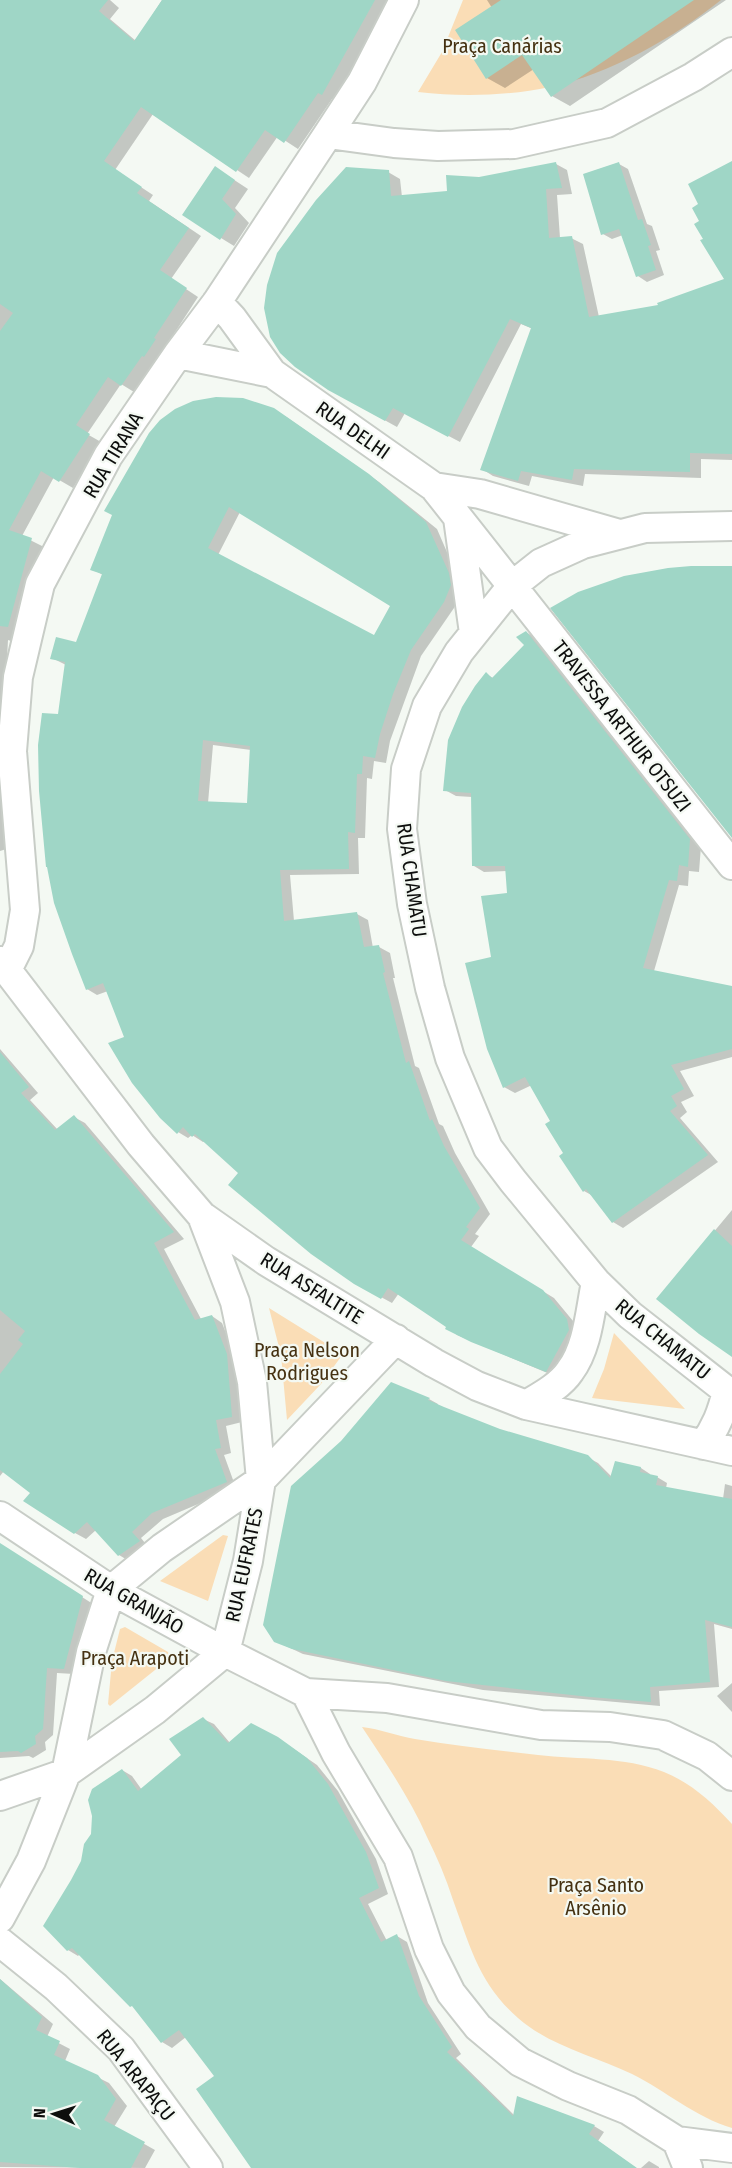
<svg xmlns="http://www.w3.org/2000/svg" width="732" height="2168" font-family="'Fira Sans Condensed',sans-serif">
<rect width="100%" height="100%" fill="#f4f9f3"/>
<path fill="#faddb6" d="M463,0H721C674,38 609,74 550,87C508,96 460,97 418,92L442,52Z
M269,1308L343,1354L321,1384L287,1420L281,1355Z
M614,1333L685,1409L592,1398L604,1369Z
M223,1535L228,1536L208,1601L160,1581Z
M125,1627L168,1652L170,1658L110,1706L108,1704L112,1661L120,1629Z
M362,1727C380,1729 398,1736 415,1739C456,1746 497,1750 538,1755C579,1760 624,1756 664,1772C691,1783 712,1802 732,1824V2128C695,2117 666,2091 632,2074C594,2056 550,2046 518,2018C479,1984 470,1946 453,1900C446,1878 437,1857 427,1837C410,1798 385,1762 362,1727Z"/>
<path fill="#0003" fill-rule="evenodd" d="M0,0H110L119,8L110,19L136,41L162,0H391L335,100L332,99L298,149L278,136L249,178L153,114L115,170L153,195L149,201L201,236L171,279L198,297L166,346L168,347L134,392L121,384L87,434L101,442L73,488L54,477L22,536L44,547L30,598L14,642L8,640L1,772L13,847L0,851Z
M487,0H726L570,106L552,96L534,69L505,88L487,78L492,8Z
M732,162V460L701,459V478L585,474L583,486L532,476L529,486L493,476L482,469L533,329L521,324L460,442L405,413L397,427L341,396L388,172L400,179L402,197L449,192L479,178L556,164L567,170L572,194L557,195L560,238H571L583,244L599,317L660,306L726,280L705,239L700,205Z
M619,164L628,169L647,224L652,226L660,250L656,251L664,275L647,282L638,276L623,235L612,239L603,234Z
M216,168L248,189L235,208L249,223L234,246L221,238Z
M285,416L379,482L437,529L459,580L461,591L454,608L421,656L390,741L386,763L374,761L372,779L367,778L365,838H358L359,874L290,875L294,921L357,914L368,920L373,948L379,947L390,953L395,978H393L415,1066L419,1068L439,1124L443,1126L455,1153L490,1214L475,1234L479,1236L471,1247L554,1298L578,1327L557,1377L457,1335L448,1326L399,1293L392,1303L355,1283L205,1141L203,1142L192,1135L188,1138L178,1132L126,1038L108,991L97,995L87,989L60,716L66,665L52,658L77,644L103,575L92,569ZM240,512L392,606L374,637L218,555ZM213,745L251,750L248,805L208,803Z
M526,632L537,639L701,846L699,872L689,871L688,886L679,885L654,971L732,988V1057L680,1071L694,1096L681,1102L687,1112L680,1118L718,1162L623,1228L613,1222L593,1196L584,1191L552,1121L532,1085L515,1093L504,1087L492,958L508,894L507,871L484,872L474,866L472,797L456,796L445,790L486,674L493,678L526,645Z
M0,1049L38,1093L30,1100L58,1130L74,1117L85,1123L184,1239L164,1249L201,1319L212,1316L222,1323L237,1361L242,1422L226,1426L231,1453L224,1455L236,1488L163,1519L141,1538L149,1548L129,1561L119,1555L96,1530L86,1539L75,1533L32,1493L4,1471L0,1476Z
M732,1210V1355L658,1299Z
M429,1399L438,1404L437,1406L500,1430L587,1457L598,1463L612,1477L616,1463L641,1468L650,1474V1476L657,1477L667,1483L666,1488L723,1499L725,1484L732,1486V1629L714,1624L719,1687L659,1691L660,1706L483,1690L303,1654L286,1646L292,1486Z
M0,1545L93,1604L74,1674L57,1673L53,1735L45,1742L46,1750L33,1758L29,1756L0,1758Z
M732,1683V1712L717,1696Z
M203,1719L214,1724L230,1743L288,1745L317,1765L338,1791L376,1859L388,1894L368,1904L387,1941L397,1936L407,1942L428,2003L461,2054L456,2058L514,2115L518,2098L594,2126L604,2132L598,2141L636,2168H254L216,2076L186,2037L172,2048L162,2042L137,2009L80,1954L78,1956L68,1950L73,1881L122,1770L132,1776L142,1790L184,1755Z
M0,1979L53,2024L47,2037L70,2049L65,2061L109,2083L127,2106L114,2127L155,2150L145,2168L0,2167Z
M649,2161L659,2167V2168H641Z"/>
<path fill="#9fd6c6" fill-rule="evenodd" d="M0,0H108L99,11L134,41L162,0H375L322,95L318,93L284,143L265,130L236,172L141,107L104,161L142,187L137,193L189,228L160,270L187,288L154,338L156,339L144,357L142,356L121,386L108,377L76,425L90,434L59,482L41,471L9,530L32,538L8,627L0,626V331L13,313L0,304Z
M501,0H694L551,97L522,55L486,79L455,30Z
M732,161V454L690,453V472L574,469L572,480L521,471L518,481L480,470L531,328L510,319L448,437L393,408L385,421L328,390L295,367L280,353L270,337L264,308L267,285L277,253L316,200L346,167L389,170L391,196L447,191L446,175L479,177L556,162L562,188L546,189L549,238L572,236L589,317L658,305L657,303L724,279L700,240L703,239L694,224L699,221L692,208L698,204L688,184Z
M619,162L638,220L642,219L651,245L648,246L656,270L636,277L619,229L601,235L583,174Z
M215,166L235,180L222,199L236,214L220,240L182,215Z
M216,397L243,398L274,408L369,474L426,522L449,573L451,585L444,602L411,650L393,694L380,734L375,758L363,756L362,774H357L355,833L348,832L349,869L280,870L284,921L357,912L364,947L379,945L385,972L383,973L406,1063L409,1061L430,1121L432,1119L444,1146L480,1208L466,1227L469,1229L461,1240L543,1290L567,1319L569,1330L546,1372L471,1342L445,1329L446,1327L388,1288L381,1299L354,1284L311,1254L228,1185L238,1173L195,1134L192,1137L183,1127L177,1134L160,1118L132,1083L108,1043L124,1037L103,983L86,990L72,954L54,903L47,867H46L39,791L38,745L42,713L58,714L65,662L50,659L56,637L76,642L102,574L90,570L112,515L104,511L149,433L160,420L175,409L193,401ZM229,507L390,606L374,635L208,548ZM203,740L250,746L247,803L198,801Z
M691,566H732V838L550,608L578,592L624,576L668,568Z
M526,631L690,839L688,867L679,865L677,881L669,880L643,968L732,986V1049L671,1065L684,1089L671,1096L677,1106L670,1111L708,1155L612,1223L586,1189L583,1192L559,1156L563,1153L545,1124L550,1121L525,1077L503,1088L487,1049L465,963L491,957L481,896L507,893L505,866H472L471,793L443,791L448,740L462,707L475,686L486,672L492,678L524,645L516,637Z
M0,1052L29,1087L21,1093L55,1130L74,1115L174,1232L154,1243L195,1320L212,1315L227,1354L232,1417L216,1420L221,1448L215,1449L227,1482L152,1513L132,1532L140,1541L118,1556L87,1522L74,1534L23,1501L30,1493L0,1470V1374L23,1344L18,1340L25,1331L0,1310Z
M714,1229L732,1246V1357L699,1334L656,1299Z
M391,1382L430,1398L428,1400L444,1407L500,1429L588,1455L610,1478L615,1461L641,1467L640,1472L658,1476L656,1485L732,1499V1627L705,1620L710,1682L650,1687L651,1702L590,1697L446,1681L292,1649L274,1642L263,1625L291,1486L341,1441Z
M0,1543L83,1596L64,1669L47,1668L43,1729L35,1736L36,1744L21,1753L18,1751L0,1752Z
M203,1717L228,1743L251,1723L278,1737L307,1758L328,1784L366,1852L379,1888L359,1898L381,1942L397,1934L419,1996L452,2047L447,2052L513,2116L517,2096L595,2125L589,2134L637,2168H251L196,2089L214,2076L179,2030L161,2043L132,2006L130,2007L72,1948L67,1951L43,1926L71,1880L81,1861L84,1844L91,1834L92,1816L88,1800L92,1789L122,1769L138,1791L181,1755L169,1739Z
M0,1979L42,2017L36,2030L60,2041L54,2055L98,2075L116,2099L104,2120L145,2142L131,2168H80L0,2162Z"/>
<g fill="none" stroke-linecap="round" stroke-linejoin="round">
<defs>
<path id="minor" d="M328,134L394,143L438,146L514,144L607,123L693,77L732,52
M217,302L232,318L272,373L434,487L732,865
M178,354L272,373
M434,487L480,494L619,534
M458,518L474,633
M732,526L645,528L583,544L541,563L512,586L459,652L427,706L406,769L402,829L412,904L430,988L450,1058L488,1148L513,1181L596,1282L630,1315L727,1391L732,1393
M0,961L141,1145L202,1216L266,1261L434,1363L477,1386L526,1405L732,1451
M7,970L19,946L25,910L12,751L18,677L40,584L108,456L178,354L217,302L328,134L362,82L404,0
M526,1405C541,1396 560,1386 570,1371C588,1347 590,1311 596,1282
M703,1445C716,1428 722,1412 727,1391
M0,1516L111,1590L225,1652L306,1693L387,1698L541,1725L610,1727L663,1735L707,1756L732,1776
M306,1693L336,1753L398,1857L429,1949L451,1993L478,2027L520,2062L568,2086L628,2110L677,2141L688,2168
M0,1796L66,1773L155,1710L225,1652L248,1561L261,1480L252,1382L235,1302L202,1216
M0,1918L31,1861L66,1773L91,1652L111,1590L162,1548L261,1480L396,1339
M0,1942L56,1987L121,2049L208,2168
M677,2141L732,2148"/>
</defs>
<use href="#minor" stroke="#c8cdc7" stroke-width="32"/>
<use href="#minor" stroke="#fff" stroke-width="28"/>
</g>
<g text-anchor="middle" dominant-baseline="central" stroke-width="4.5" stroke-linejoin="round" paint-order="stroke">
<g font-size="20" fill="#453111" stroke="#f4f9f3">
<text x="502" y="46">Praça Canárias</text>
<text x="307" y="1350">Praça Nelson<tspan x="307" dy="23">Rodrigues</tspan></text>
<text x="135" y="1658">Praça Arapoti</text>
<text x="596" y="1885">Praça Santo<tspan x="596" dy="23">Arsênio</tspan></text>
</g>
<g font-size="20" fill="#0d0e0d" stroke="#f4f9f3">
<text transform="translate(353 430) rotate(35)">RUA DELHI</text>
<text transform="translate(113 455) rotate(-59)">RUA TIRANA</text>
<text transform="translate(622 726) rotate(52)">TRAVESSA ARTHUR OTSUZI</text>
<text transform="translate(412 880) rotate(82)">RUA CHAMATU</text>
<text transform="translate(312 1288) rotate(32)">RUA ASFALTITE</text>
<text transform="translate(663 1339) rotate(39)">RUA CHAMATU</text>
<text transform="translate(244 1565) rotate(-78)">RUA EUFRATES</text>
<text transform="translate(134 1601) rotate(30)">RUA GRANJÃO</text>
<text transform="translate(136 2075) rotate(51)">RUA ARAPAÇU</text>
</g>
</g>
<g transform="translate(54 2114) rotate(273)" stroke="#f4f9f3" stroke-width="4.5" paint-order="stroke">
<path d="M0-4.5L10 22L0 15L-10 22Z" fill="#0d0e0d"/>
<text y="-9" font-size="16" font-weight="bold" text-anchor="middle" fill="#0d0e0d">N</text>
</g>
</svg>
